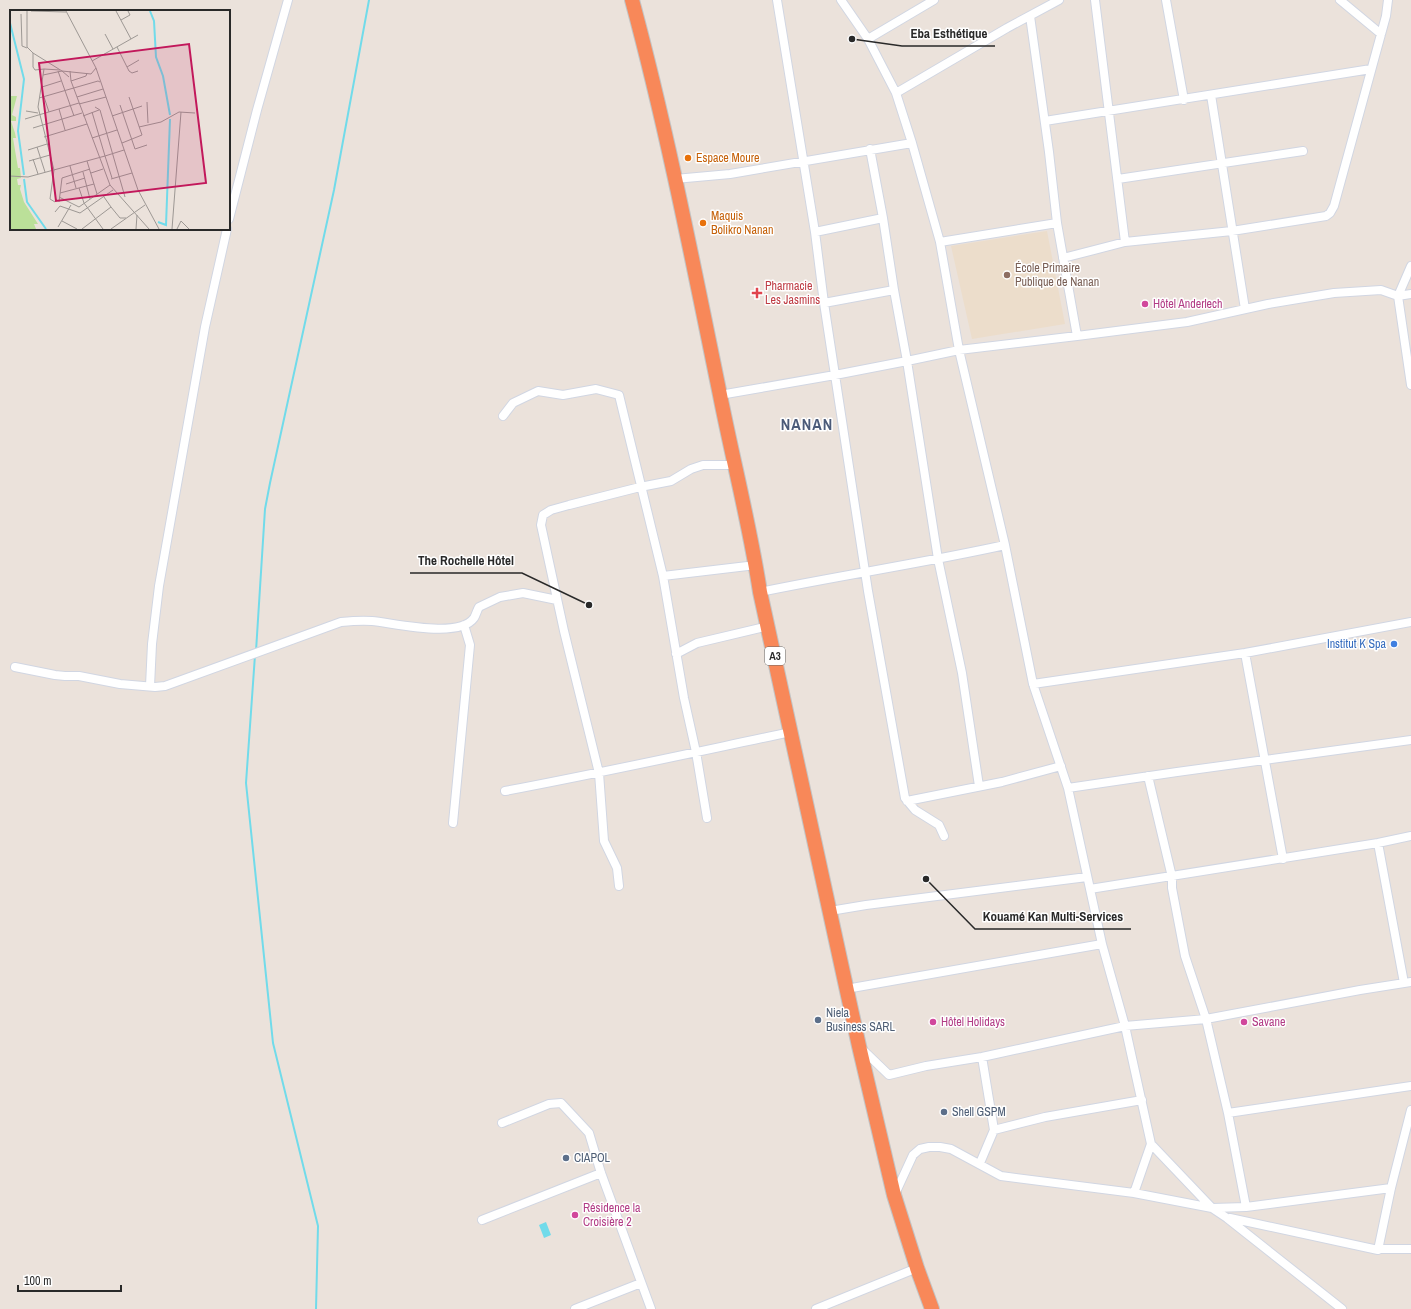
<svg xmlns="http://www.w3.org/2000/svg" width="1411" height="1309" font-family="'Archivo Narrow',sans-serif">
<rect width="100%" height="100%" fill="#ebe2db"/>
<path fill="#ecddcb" d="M1047,231L1065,324L972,339L951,246Z"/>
<path fill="#71dbea" d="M546,1222L551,1235L544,1238L539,1225Z"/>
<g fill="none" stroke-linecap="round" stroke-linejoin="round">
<path stroke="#71dbea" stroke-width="2" d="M256,651L265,509L270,483L334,190L369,0
M255,655L246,783L273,1043L318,1226L316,1309"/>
<defs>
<path id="street" d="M777,0L815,232L824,303L868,591L905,798L915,810L939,825L944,836
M841,0L868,39L896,93L912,143L940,242L959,350L1005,545L1033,684L1068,788L1102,944L1125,1026L1151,1144L1134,1193
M1095,0L1125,242
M1166,0L1184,100
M1340,0L1381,34
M1030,16L1049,152L1057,223L1077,336
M868,39L934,0
M896,93L1007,28L1059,0
M1211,95L1245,309
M1045,121L1371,69
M675,179L730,174L912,143
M1118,179L1303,151
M229,219L257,110L288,0
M815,232L883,218
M940,242L1057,223
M1063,258L1125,242L1232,231L1326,216L1330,213L1334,206L1386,16L1388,0
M1411,266L1398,296L1411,385
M824,303L894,290
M720,395L835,375L907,361L894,290L883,218L870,149
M503,416L513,403L538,391L563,395L596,389L619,395L663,576L684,698L696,752L707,818
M663,576L756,565
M760,592C842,575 924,563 1005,545
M1245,653L1283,859
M676,654L697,643L769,626
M15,667L55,675L65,676H79L120,684L155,687L165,686L341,622C351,621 361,620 372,621C394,623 459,639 474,618C476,615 477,610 479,607L500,597L523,593L557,600
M1033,684L1245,653L1411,622
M150,686L152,644L159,586L205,327L227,229
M1148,776L1172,877V888L1185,956L1206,1019L1228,1113L1246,1207
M979,786L962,673L938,559L907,361L959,350L1077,336L1187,322L1268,304L1334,293L1381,290L1398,296L1411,294
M1068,788L1177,772L1411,740
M505,791C601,773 696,752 791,732
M907,801L1002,782L1061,766
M453,823L470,645L464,625
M1378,843L1404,983
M619,886L617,868L604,841L599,773L564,631L541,525L543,515L551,510L569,505L640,487L671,481L691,469L703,465H734
M1090,889L1378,843L1411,836
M830,911L866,905L1087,877
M846,989L1102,944
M861,1048L889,1075L926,1066L982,1057L1125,1026L1206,1019L1360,990L1411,982
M982,1057L994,1130
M1228,1113L1411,1086
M502,1123L549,1104L561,1103L589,1133L601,1173L651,1309
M1151,1144L1212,1208L1246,1207L1391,1188
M980,1163L994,1130L1045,1117L1142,1100
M895,1194L913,1155L920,1149L929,1147H940L951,1149L1001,1176L1134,1193L1212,1208L1227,1218L1342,1309
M1230,1218L1378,1250L1391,1188L1411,1110
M482,1220L601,1173
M1379,1249H1411
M575,1309L641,1283
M816,1309L917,1268"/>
<path id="highway" d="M632,0C667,130 693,263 720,395C733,461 750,526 760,592L859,1046L894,1195L917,1268L932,1309"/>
</defs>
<use href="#street" stroke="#d1d6e2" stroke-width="10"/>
<use href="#highway" stroke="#c3c3c3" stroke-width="16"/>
<use href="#street" stroke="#fff" stroke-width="8"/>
<use href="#highway" stroke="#f88859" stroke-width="14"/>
</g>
<g fill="#e8710a" stroke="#fff" stroke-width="1.5">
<circle cx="688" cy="158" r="4"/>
<circle cx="703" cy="223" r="4"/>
</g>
<circle fill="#8d6e63" stroke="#fff" stroke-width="1.5" cx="1007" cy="275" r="4"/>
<path fill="#e0444e" stroke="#fff" stroke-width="1.5" d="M755 287h4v4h4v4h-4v4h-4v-4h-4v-4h4z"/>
<g fill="#d1479c" stroke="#fff" stroke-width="1.5">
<circle cx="1145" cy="304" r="4"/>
<circle cx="933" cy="1022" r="4"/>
<circle cx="1244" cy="1022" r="4"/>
<circle cx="575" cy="1215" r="4"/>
</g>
<circle fill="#3f7fe0" stroke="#fff" stroke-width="1.5" cx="1394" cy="644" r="4"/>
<g fill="#5c6f8a" stroke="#fff" stroke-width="1.5">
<circle cx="818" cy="1020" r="4"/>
<circle cx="944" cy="1112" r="4"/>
<circle cx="566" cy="1158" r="4"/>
</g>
<g text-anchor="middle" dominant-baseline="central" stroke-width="3" stroke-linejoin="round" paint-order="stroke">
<rect fill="#fff" stroke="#696969" stroke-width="1" x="765" y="647" width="20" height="18" rx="3"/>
<g font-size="11" font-weight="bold" fill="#292929">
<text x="775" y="656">A3</text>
</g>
<g font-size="12" fill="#c56008" stroke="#fff" text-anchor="start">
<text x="696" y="158">Espace Moure</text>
<text x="711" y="216">Maquis<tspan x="711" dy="14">Bolikro Nanan</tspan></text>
</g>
<g font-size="12" fill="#785e54" stroke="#fff" text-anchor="start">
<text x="1015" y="268">École Primaire<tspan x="1015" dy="14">Publique de Nanan</tspan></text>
</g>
<g font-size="12" fill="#be3a42" stroke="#fff" text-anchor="start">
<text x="765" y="286">Pharmacie<tspan x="765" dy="14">Les Jasmins</tspan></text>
</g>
<g font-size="12" fill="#b23c85" stroke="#fff" text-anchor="start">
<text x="1153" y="304">Hôtel Anderlech</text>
<text x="941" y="1022">Hôtel Holidays</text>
<text x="1252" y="1022">Savane</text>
<text x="583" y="1208">Résidence la<tspan x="583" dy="14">Croisière 2</tspan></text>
</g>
<g font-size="12" fill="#366cbe" stroke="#fff" text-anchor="end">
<text x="1386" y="644">Institut K Spa</text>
</g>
<g font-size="12" fill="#4e5e75" stroke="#fff" text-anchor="start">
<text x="826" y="1013">Niela<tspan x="826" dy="14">Business SARL</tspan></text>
<text x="952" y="1112">Shell GSPM</text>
<text x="574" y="1158">CIAPOL</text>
</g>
<g font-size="16" font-weight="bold" letter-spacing="1" fill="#4b5a78" stroke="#fff">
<text x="807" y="424">NANAN</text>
</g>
</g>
<g transform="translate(10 10)">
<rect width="220" height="220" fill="#ebe2db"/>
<path d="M0,86H7L2,105L6,107V111H1L5,123L6,128H3L8,158H10L11,168L7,169L8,175H11L10,179L14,192L28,214H24L26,219H0Z" fill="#bbe099"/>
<path fill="none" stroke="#71dbea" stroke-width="2" d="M140,1L144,11L146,47L153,66L160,105M0,13L14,69L8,121L14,165M14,169L17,192L36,219M148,212L156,215L160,109"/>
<path fill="none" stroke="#9d9894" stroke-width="1" d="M17,1V37L23,43L52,61L81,64L86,58M21,1L56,2M56,1L86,58L128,180L149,219M106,1L121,29M11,4L12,36L17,38M111,10L120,5L118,1M95,24L103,39M107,37L119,61L122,63L128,61M23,43V57L25,60L34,59M82,51L128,25M117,57L129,50M48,61L64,106M60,61L61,71L100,175L139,219M33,65L52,61L59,67M61,71L76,66L77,63M32,77L51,71M34,87L39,102M67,87L93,79M29,88L88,71L90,72M137,92L138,113M69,94L96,87M110,95L125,139L137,135M85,97L90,100L115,187M49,99L55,120M16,101L28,103M73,106L89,100M102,106L132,96M15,109L69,93M129,117L151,112L169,102L185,103M23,118L72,103M34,127L77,114M82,128L107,120M112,133L132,125L119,87M27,137L35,162M18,140L37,134M23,149L28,164M19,151L40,145M77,151L87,184M60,156L66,178M73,162L80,189M81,163L93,159M0,166L18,167L95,146L82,102M102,168L95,146L114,140M101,169L122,163M56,174L75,168M69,178L74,193L93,219M50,183L84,174M49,187L69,197L100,175M45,192L40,189L44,160L28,97L34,59L50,60M49,192L52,168L80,159M101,197L110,208H116M45,202L50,196L70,203L103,180M52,211L67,219M48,217L61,195M72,219L101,197L94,187M101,219L135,195M126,219L127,205M162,219L171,102M167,219L171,211L179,219"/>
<path fill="#c2185b" fill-opacity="0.15" stroke="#c2185b" stroke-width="2" d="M179,34L196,173L46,191L29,53Z"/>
<rect width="220" height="220" fill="none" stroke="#292929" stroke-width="2"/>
</g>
<path fill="none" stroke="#292929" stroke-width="1.5" d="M852 39L902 46H995M589 605L522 573H410M926 879L975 929H1131"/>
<g fill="#292929" stroke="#fff" stroke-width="1.5">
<circle cx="852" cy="39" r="4"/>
<circle cx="589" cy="605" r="4"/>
<circle cx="926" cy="879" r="4"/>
</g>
<g font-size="13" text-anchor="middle" font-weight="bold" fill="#292929" stroke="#fff" stroke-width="3" stroke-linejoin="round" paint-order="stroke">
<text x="949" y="38">Eba Esthétique</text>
<text x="466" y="565">The Rochelle Hôtel</text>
<text x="1053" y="921">Kouamé Kan Multi-Services</text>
</g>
<path d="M18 1285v6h103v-6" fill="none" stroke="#292929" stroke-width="2"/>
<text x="24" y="1285" font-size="12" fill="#292929" stroke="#ffffff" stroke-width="3" paint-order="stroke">100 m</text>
</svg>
